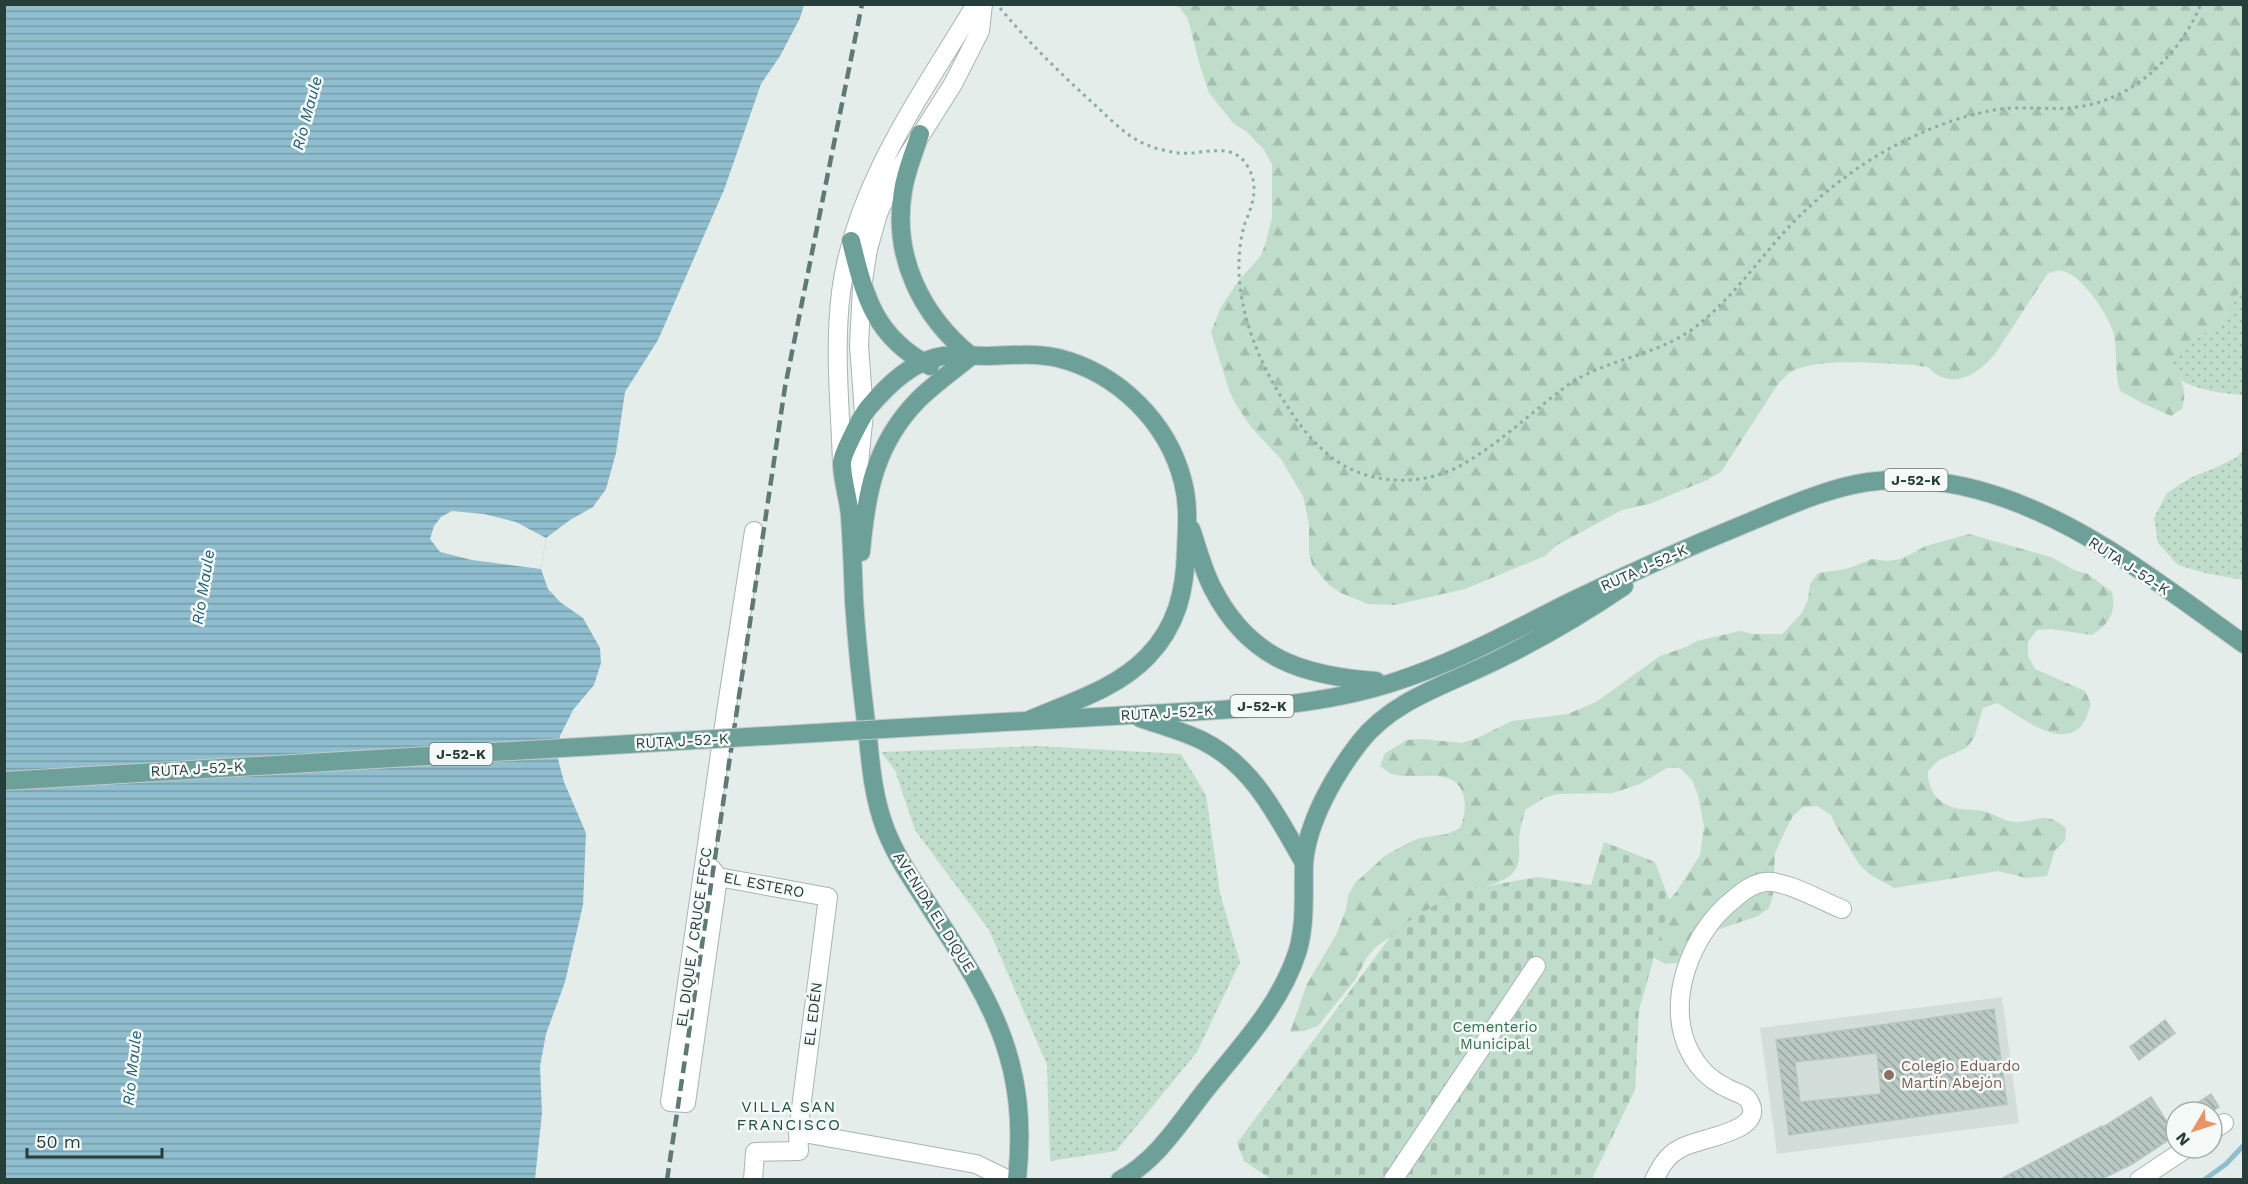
<svg xmlns="http://www.w3.org/2000/svg" width="2248" height="1184" font-family="'Work Sans',sans-serif">
<defs>
<pattern id="grass-dots" width="8" height="8" patternUnits="userSpaceOnUse" patternTransform="scale(1.5)"><rect width="8" height="8" fill="#bfddca"/><path d="M2 2h.1M6 6h.1" fill="none" stroke="#a4bfae" stroke-width="1.8" stroke-linecap="round"/></pattern>
<pattern id="forest-firs" width="22" height="20" patternUnits="userSpaceOnUse" patternTransform="scale(1.5)"><rect width="22" height="20" fill="#bfddca"/><path d="M5 1l3.5 6h-7zM16 11l3.5 6h-7z" fill="#a4bfae"/></pattern>
<pattern id="cemetery-stones" width="16" height="16" patternUnits="userSpaceOnUse" patternTransform="scale(1.5)"><rect width="16" height="16" fill="#bfddca"/><path d="M2 7V4a2 2 0 0 1 4 0v3zM10 15v-3a2 2 0 0 1 4 0v3z" fill="#a4bfae"/></pattern>
<pattern id="water-rules" width="6" height="5" patternUnits="userSpaceOnUse" patternTransform="scale(1.5)"><rect width="6" height="5" fill="#90becf"/><path d="M0 2.5h6" fill="none" stroke="#759ca9"/></pattern>
<pattern id="building-back-hatch" width="6" height="6" patternUnits="userSpaceOnUse" patternTransform="scale(1.5)"><rect width="6" height="6" fill="#bac8c3"/><path d="M-1 5l2 2M0 0l6 6M5-1l2 2" fill="none" stroke="#97a49f"/></pattern>
</defs>
<rect width="100%" height="100%" fill="#e4edea"/>
<path fill="#d3ddd9" d="M2002,997L2019,1123L1777,1154L1760,1028Z"/>
<path fill="url(#grass-dots)" d="M2243,285V395C2222,393 2202,391 2184,382C2177,378 2173,364 2170,357L2223,320Z
M2243,451V580L2205,573L2178,565L2158,543L2154,518L2167,493L2190,478L2215,468L2237,457Z
M1036,746L1181,754L1206,795L1220,893L1240,962L1197,1052L1116,1151L1050,1161L1047,1065L989,930L915,830L895,770L881,752Z"/>
<path fill="url(#forest-firs)" d="M1174,5H2243V285L2223,320L2171,357C2178,379 2189,384 2182,409L2171,416L2144,404L2120,391C2114,371 2118,354 2114,335C2110,317 2082,274 2062,271C2058,270 2052,272 2048,273L1997,351C1979,375 1951,392 1928,367L1913,365C1881,364 1814,356 1788,374C1785,377 1781,381 1778,384L1721,472L1707,480L1649,504L1622,510L1557,545L1545,556L1465,589L1395,605L1368,604L1341,593L1329,585L1312,565L1309,552V524L1303,496L1281,459L1251,427L1235,403L1229,390L1211,332L1221,307L1239,280L1260,257L1265,245L1272,218V164L1264,150L1246,131L1234,124L1209,93L1200,66L1188,19L1180,8Z
M1969,534L2051,557L2074,570L2088,574L2112,592C2116,613 2110,623 2092,635L2051,629L2037,630L2028,642V656L2035,669L2085,691L2091,704C2088,712 2085,724 2078,729C2055,747 2016,713 1997,703L1983,708L1974,738L1966,748L1939,760L1928,771C1927,791 1939,806 1960,809C1968,810 1975,809 1983,811C1993,813 2003,821 2014,822C2037,823 2043,809 2066,828L2065,841L2055,850L2047,876L2026,878L1998,871L1894,888L1869,874L1859,864L1837,828L1831,815L1817,806L1803,807L1793,816L1786,829L1775,853L1773,895L1769,908L1758,916L1717,930L1679,963L1665,964L1653,957L1667,902L1677,891L1700,855L1702,841L1704,826L1698,795L1692,780L1680,768H1667L1640,784L1613,793L1557,794L1544,798L1525,810C1523,819 1520,829 1519,838C1519,852 1522,868 1508,877C1498,884 1485,886 1473,891L1401,935L1387,939L1376,947L1367,957L1355,980L1318,1026L1304,1031L1290,1032L1307,984L1336,935L1346,910L1348,896L1355,883L1386,855L1408,843L1420,838L1447,834L1460,828C1465,815 1467,805 1462,791C1452,766 1412,781 1392,774C1388,772 1383,768 1380,766L1385,753L1407,740L1421,739L1462,743L1475,739L1512,721L1568,714L1596,702L1660,656L1686,647L1697,641L1740,631L1753,634H1782L1801,614L1808,600L1810,584L1818,573L1846,569L1872,559L1887,561L1901,559L1926,546Z"/>
<path fill="url(#cemetery-stones)" d="M1604,842L1655,862L1670,902L1639,1010L1635,1090L1592,1179H1271L1244,1161L1237,1143L1397,928L1459,891L1537,877L1591,885Z"/>
<path fill="url(#water-rules)" d="M5,5H804L800,18L780,56L761,84L724,190L658,340L625,392L616,453L606,489L593,507L570,520L546,538L541,569L548,589L560,602L583,618L600,648L601,663L594,685L573,710L560,736L558,759L564,782L586,833L583,905L565,982L546,1034L540,1066L542,1113L535,1179L5,1180Z"/>
<path fill="#e4edea" d="M452,511L484,514L516,522L546,538L541,569L472,560L440,552L430,539L434,526L441,517Z"/>
<g fill="none" stroke-linecap="round" stroke-linejoin="round">
<path stroke="#90becf" stroke-width="5" d="M2204,1180L2226,1164L2244,1145"/>
</g>
<path fill="url(#building-back-hatch)" stroke="#b7c6c2" stroke-width="1.5" fill-rule="evenodd" d="M1994,1009L2007,1104L1789,1135L1776,1040ZM1877,1053L1881,1094L1800,1102L1795,1062Z
M2165,1020L2175,1033L2139,1060L2130,1047Z
M2211,1094L2219,1107L2211,1112H2183Z
M2151,1097L2167,1122L2176,1116V1135L2132,1164L2102,1179H2001L2102,1126L2103,1127Z"/>
<g fill="none" stroke-linecap="round" stroke-linejoin="round">
<defs>
<path id="minor" d="M842,462C840,406 834,348 841,292C855,185 921,96 976,4
M850,514L856,493L864,413L859,345L862,287L868,249L878,214L893,179L953,84L980,31L983,4
M711,868L718,877L828,897L798,1132L799,1151L755,1152L753,1180
M718,877L686,1103L670,1102L726,712L754,531
M2212,1131L2224,1123
M798,1132L976,1164L1009,1180
M1393,1180L1536,966
M1654,1180C1661,1166 1667,1155 1681,1148C1699,1137 1772,1132 1747,1098C1741,1093 1734,1092 1727,1088C1712,1081 1699,1069 1691,1054C1663,1004 1691,932 1734,899C1743,891 1752,884 1765,882C1786,880 1821,901 1842,909
M2139,1180L2187,1148"/>
<path id="major" d="M920,134C914,153 906,171 903,191C892,256 921,315 971,356
M851,241C865,298 875,337 930,366
M1191,529C1198,549 1203,570 1213,589C1249,659 1303,676 1376,681
M861,552C866,493 875,444 918,400C934,384 953,371 971,356
M1140,718C1160,725 1182,731 1201,740C1253,765 1277,816 1304,863
M917,727C1000,723 1083,718 1166,713C1241,709 1319,706 1391,683C1455,663 1512,631 1572,601C1630,573 1688,547 1747,523C1786,507 1827,488 1868,482C1913,476 1958,482 2001,497C2090,527 2168,590 2244,644
M1017,1180C1029,1066 995,1006 935,915C917,886 897,860 885,828C874,799 871,769 868,738C862,692 857,646 854,600C853,572 852,544 850,516C849,501 841,475 842,462C843,453 862,415 869,407C888,385 913,360 943,356C958,354 974,356 989,356C1013,355 1035,353 1058,358C1118,373 1168,422 1183,482C1189,505 1187,527 1186,551C1185,591 1177,626 1148,656C1117,689 1068,703 1027,721
M1120,1180C1156,1161 1179,1124 1204,1092C1239,1048 1281,1005 1298,950C1306,921 1303,893 1304,864C1307,822 1335,774 1360,742C1392,700 1449,684 1495,661C1540,639 1583,614 1624,586"/>
</defs>
<use href="#minor" stroke="#a7b5b2" stroke-width="20"/>
<use href="#major" stroke="#c2c9c8" stroke-width="20"/>
<path stroke="#87afa6" stroke-width="3" stroke-dasharray="3 4.5" stroke-linecap="butt" d="M1000,8C1029,43 1061,74 1094,104C1110,119 1127,137 1147,145C1157,149 1169,152 1180,153C1204,155 1233,140 1248,167C1259,186 1253,204 1245,223C1241,236 1239,251 1239,264C1238,310 1258,360 1282,398C1294,417 1307,436 1324,451C1361,486 1422,489 1465,463C1501,442 1532,412 1565,387C1605,358 1653,358 1694,328C1730,301 1756,263 1786,230C1811,203 1839,180 1870,160C1907,137 1950,118 1994,110C2022,105 2050,111 2077,107C2133,100 2180,55 2201,4"/>
<use href="#minor" stroke="#fff" stroke-width="18"/>
<use href="#major" stroke="#6ca098" stroke-width="18"/>
<path stroke="#5f7975" stroke-width="4.5" stroke-dasharray="12 6" stroke-linecap="butt" d="M667,1180L785,387L862,4"/>
<defs>
<path id="major-bridge" d="M4,781L917,727"/>
</defs>
<use href="#major-bridge" stroke="#c2c9c8" stroke-width="20" stroke-linecap="butt"/>
<use href="#major-bridge" stroke="#6ca098" stroke-width="18"/>
</g>
<circle fill="#8d6e63" stroke="#f5faf8" stroke-width="2" cx="1889" cy="1075" r="6"/>
<g text-anchor="middle" dominant-baseline="central" stroke-width="5" stroke-linejoin="round" paint-order="stroke">
<g fill="#f5faf8" stroke="#637673" stroke-width="1.5">
<rect x="1884.5" y="469" width="63" height="22" rx="4.5"/>
<rect x="1230.5" y="695" width="63" height="22" rx="4.5"/>
<rect x="429.5" y="743" width="63" height="22" rx="4.5"/>
</g>
<g font-size="14" font-weight="bold" fill="#253e3a">
<text x="1916" y="480">J-52-K</text>
<text x="1262" y="706">J-52-K</text>
<text x="461" y="754">J-52-K</text>
</g>
<g font-size="15" fill="#253e3a" stroke="#f5faf8">
<text transform="translate(2129 566) rotate(33)">RUTA J-52-K</text>
<text transform="translate(1644 568) rotate(-24)">RUTA J-52-K</text>
<text transform="translate(1167 713) rotate(-3)">RUTA J-52-K</text>
<text transform="translate(682 741) rotate(-3)">RUTA J-52-K</text>
<text transform="translate(197 769) rotate(-3)">RUTA J-52-K</text>
<text transform="translate(764 885) rotate(11)">EL ESTERO</text>
<text transform="translate(934 912) rotate(58)">AVENIDA EL DIQUE</text>
<text transform="translate(694 937) rotate(-82)">EL DIQUE / CRUCE FFCC</text>
<text transform="translate(813 1014) rotate(-83)">EL EDÉN</text>
</g>
<g font-size="15" fill="#317351" stroke="#f5faf8">
<text x="1495" y="1027">Cementerio<tspan x="1495" dy="17">Municipal</tspan></text>
</g>
<g font-size="15" fill="#785e54" stroke="#f5faf8" text-anchor="start">
<text x="1901" y="1066">Colegio Eduardo<tspan x="1901" dy="17">Martín Abejón</tspan></text>
</g>
<g font-size="16" font-style="italic" fill="#216077" stroke="#f5faf8">
<text transform="translate(307 113) rotate(-75)">Río Maule</text>
<text transform="translate(203 587) rotate(-81)">Río Maule</text>
<text transform="translate(132 1068) rotate(-84)">Río Maule</text>
</g>
<g font-size="16" letter-spacing="1.5" fill="#214f49" stroke="#f5faf8">
<text x="789" y="1106">VILLA SAN<tspan x="789" dy="18">FRANCISCO</tspan></text>
</g>
</g>
<rect width="2248" height="1184" fill="none" stroke="#253e3a" stroke-width="12"/>
<g transform="translate(2194 1130) rotate(231)"><circle r="28" fill="#f5faf8" stroke="#a2afac" stroke-width="1.5"/>
<path d="M0-4.5L10 22L0 15L-10 22Z" fill="#ea9465"/>
<text y="-9" font-size="16" font-weight="bold" text-anchor="middle" fill="#253e3a">N</text>
</g>
<path d="M27 1148v9h135v-9" fill="none" stroke="#253e3a" stroke-width="3"/>
<text x="36" y="1148" font-size="18" fill="#253e3a" stroke="#f5faf8" stroke-width="4.5" paint-order="stroke">50 m</text>
</svg>
